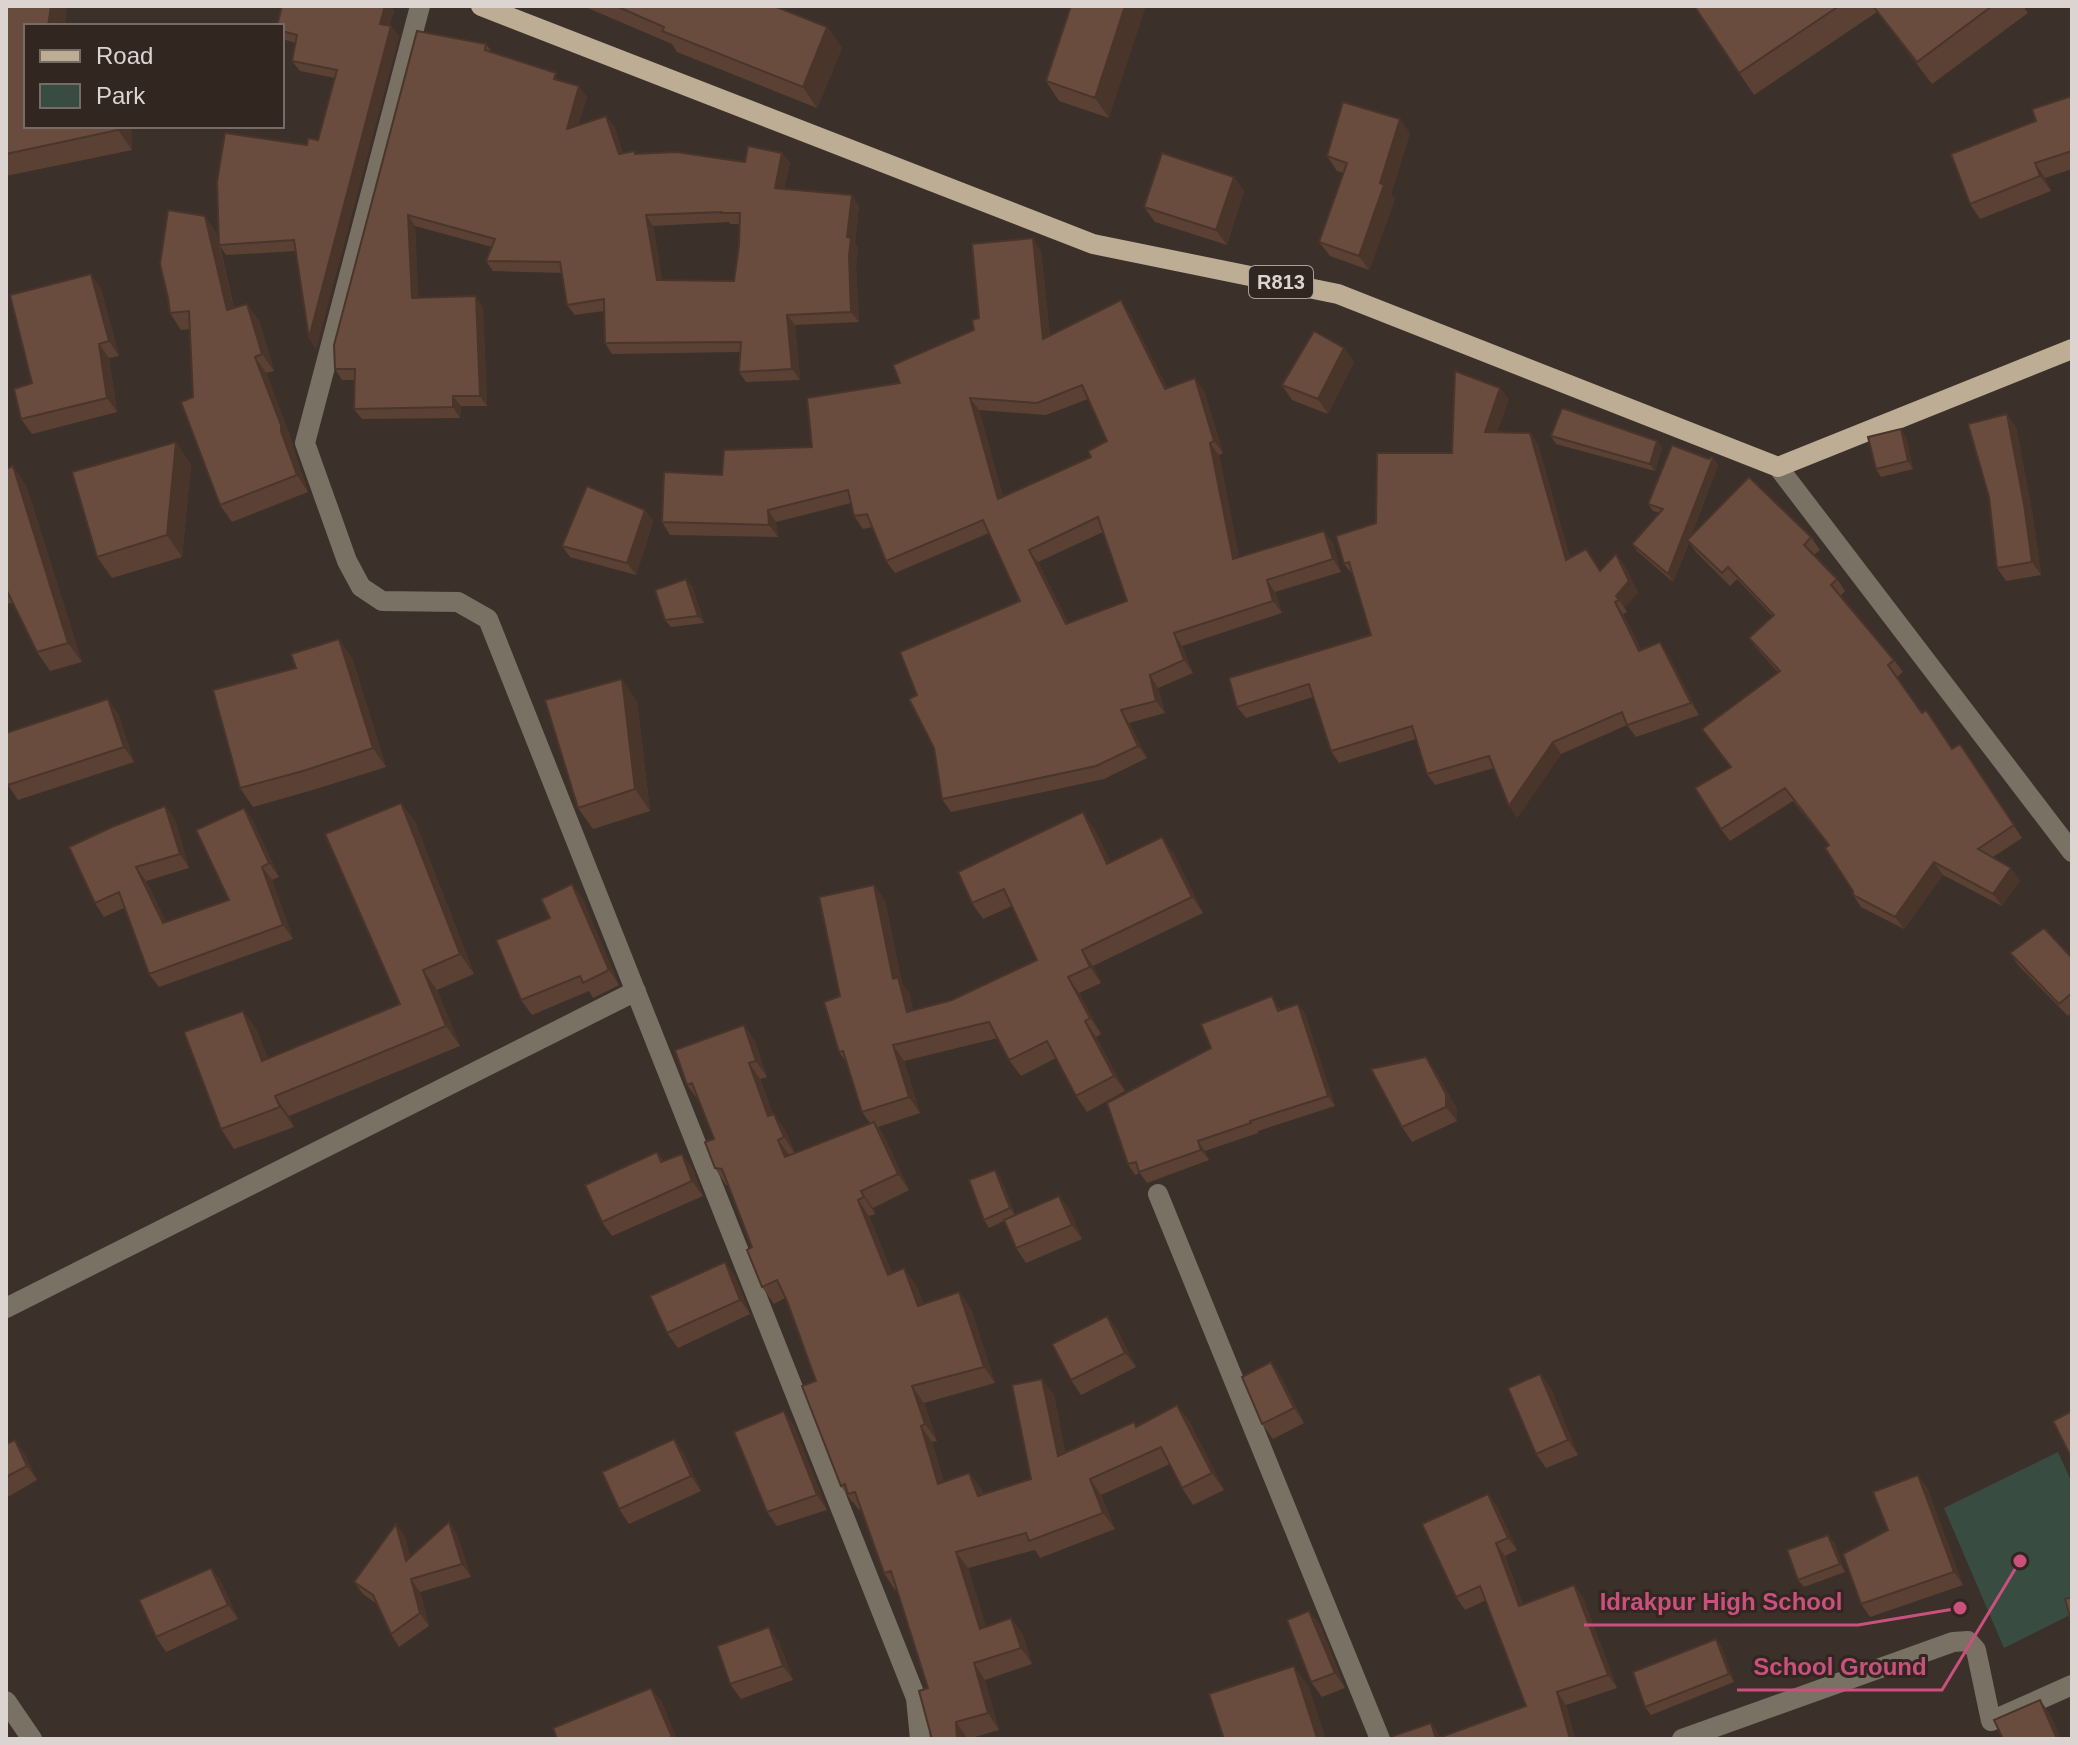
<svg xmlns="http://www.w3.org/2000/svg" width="2078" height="1745" font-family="Helvetica,sans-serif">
<rect width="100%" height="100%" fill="#3c302a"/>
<path fill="#384c41" d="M2058,1452L2072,1483V1614L2004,1648L1944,1508Z"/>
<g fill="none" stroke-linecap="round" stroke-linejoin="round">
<path stroke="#787164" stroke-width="20" d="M420,6L305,443L347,561L361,587L382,601L458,602L488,619L916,1698L920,1739
M1778,467L2072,852
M1158,1194L1380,1739
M6,1308L636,991
M6,1701L32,1739
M1682,1739L1953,1642L1968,1641L1976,1650L1991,1721L2072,1685"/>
<path stroke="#bcad94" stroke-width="20" d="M481,6L1093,244L1338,294L1778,467L2072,349"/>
</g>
<path fill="#5a4134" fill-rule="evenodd" d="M6,6L26,126H131L132,150L6,176Z
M282,6H391L394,11L389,26H391L399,36L316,349L309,338L296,251L226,255L220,246L234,308L259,320L274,371L266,373L292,441L293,447L308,492L232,522L220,505L193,397L190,329L181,330L170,313L216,232L219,244L307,145L318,140L335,78L300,71L292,61L296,43L282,39Z
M583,6H774L827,27L842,48L817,108L677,52L672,44Z
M1071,6L1109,118L1059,101L1046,81Z
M1697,6H2023L2028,13L1932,84L1877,12L1754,95L1695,7Z
M486,44L492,52L562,81L587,97L578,125L606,116L614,126L623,154L745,162L782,153L790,163L784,189L859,206L855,244L858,248L856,266L859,322L795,325L800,380L746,382L739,372L741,352L612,354L605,343L604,311L575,315L567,305L562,273L493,271L486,261L492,247L415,226L418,298L483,307L487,406H461L460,418L362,419L354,409V380H342L335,369ZM729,222L730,224H739V245L734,281L662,280L653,226Z
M2072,96V169L2045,178L2051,191L1980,219L1970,204L2036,121Z
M1410,133L1391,194L1395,199L1369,270L1330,256L1319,242L1344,173L1337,171L1327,156Z
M1234,177L1244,191L1227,245L1155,222L1144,207Z
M1041,251L1050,336L1129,313L1167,388L1204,391L1223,453L1219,455L1239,557L1333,543L1341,572L1275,592L1282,613L1182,646L1193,673L1158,688L1165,713L1129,723L1147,758L1104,779L951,812L942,799L934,748L917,695L1020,601L989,533L895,573L886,561L873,527L863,529L854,516L851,503L776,522L778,537L670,535L662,522L722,475L812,447L974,330L979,318ZM1088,399L1107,441L1091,457L1003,497L979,410L1046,415ZM1103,532L1127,601L1068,623L1038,562Z
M101,289L119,356L109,358L117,412L32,434L21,419L32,383Z
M1344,348L1354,362L1328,414L1292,400L1282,385Z
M1509,399L1497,432L1530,433L1538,445L1570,558L1600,570L1616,554L1624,565L1638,593L1624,607L1627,612L1623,614L1641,650L1668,654L1699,715L1636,737L1627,725L1561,754L1517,818L1494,768L1435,785L1427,774L1416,739L1339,763L1331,751L1313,697L1246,718L1237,707L1371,635L1353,575L1344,564L1452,453Z
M2016,427L2033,517L2041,575L2006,581L1997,568Z
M1551,436L1657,441L1662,448L1655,471L1556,444Z
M1906,437L1913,469L1881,477L1876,469Z
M1713,458L1718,466L1691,536L1811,537L1820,550L1814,555L1837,579L1845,591L1840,596L1894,660L1903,672L1897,677L1922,713L1952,749L1960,744L2022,838L1993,857L2020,880L2002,906L1943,875L1904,929L1861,907L1853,895V891L1829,846L1793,801L1730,841L1721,829L1731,767L1778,672L1758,650L1749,638L1772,616L1737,579L1730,586L1696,552L1689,542L1673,582L1637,551L1632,544L1660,513L1653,511L1648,504L1709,459Z
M191,464L182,557L112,578L97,557Z
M6,469L26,485L82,662L50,671L37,652L13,603L6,604Z
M645,510L653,522L636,575L570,557L562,546Z
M692,586L704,623L671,627L665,620Z
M352,658L386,767L316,789L253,807L240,788Z
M108,699L118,714L134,762L18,800L8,785Z
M637,701L650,811L593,829L578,808Z
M401,803L415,822L474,974L437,990L460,1046L289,1116L294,1127L234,1149L221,1129L243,1011L257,1031L268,1059L400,1004Z
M165,806L175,820L189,868L146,881L166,922L229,900L244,808L253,821L279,877L272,880L293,939L159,987L149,974L124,908L104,917L95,903Z
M1094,828L1110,862L1173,853L1203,913L1093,966L1101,983L1079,993L1101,1034L1096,1037L1125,1091L1087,1112L1076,1096L1056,1058L1021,1076L1009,1060L998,1038L904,1061L920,1113L878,1127L885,1138L909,1190L873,1208L875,1214L869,1216L892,1273L916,1285L923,1304L959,1292L971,1309L995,1383L924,1403L937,1441L932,1442L944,1482L969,1473L981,1489L983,1494L1031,1479L1054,1395L1065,1452L1136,1426L1177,1405L1189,1421L1224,1490L1193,1505L1182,1488L1170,1464L1101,1495L1115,1529L1040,1558L1035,1550L968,1568L986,1627L1011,1618L1023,1635L1032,1664L985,1680L999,1730L968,1739H932L928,1688L897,1589L895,1590L884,1573L861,1509L859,1510L853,1502H852L841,1486L808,1399L816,1381L785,1298L774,1304L762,1287L752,1247L729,1185H726L715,1168L714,1139L699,1101L687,1085L744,1025L755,1042L767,1077L760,1079L773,1114L785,1130L795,1153L870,1123L862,1112L846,1062L839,1052L840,996L874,885L885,901L902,984L909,993L913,1010L952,1000L1037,960L1012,906L983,919L972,903Z
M582,898L619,985L593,998L589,991L532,1015L521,1000L550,918Z
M2010,953L2072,958V1012L2068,1016L2018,965Z
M1298,1004L1305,1014L1335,1106L1258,1131V1133L1205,1151L1209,1160L1147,1183L1140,1173L1135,1175L1128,1164L1211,1048L1279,1007L1280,1010Z
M1436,1072L1457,1109V1121L1412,1142L1402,1127Z
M657,1152L663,1161L682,1154L692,1168L703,1196L612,1236L602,1222Z
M1000,1177L1015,1215L1059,1196L1070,1211L1082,1239L1026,1263L1016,1248L1004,1221L989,1228L984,1220Z
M725,1262L735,1277L750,1314L678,1348L667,1333Z
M1107,1316L1117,1330L1136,1367L1081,1395L1071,1380Z
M1271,1362L1281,1377L1304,1423L1273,1439L1262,1424Z
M1540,1374L1551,1389L1578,1455L1546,1468L1536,1454Z
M794,1426L827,1510L777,1526L767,1512Z
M6,1444L25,1455L37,1480L6,1498Z
M684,1454L701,1491L629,1524L619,1509Z
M1918,1475L1927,1488L1963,1585L1870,1617L1861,1604L1888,1530Z
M1488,1494L1497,1507L1517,1550L1505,1556L1523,1605L1574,1585L1583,1598L1617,1688L1566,1705L1575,1739H1394L1431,1723L1440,1737L1526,1706L1486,1600L1465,1610L1456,1597Z
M449,1522L457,1535L471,1577L420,1592L429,1626L399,1647L391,1634L377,1604L363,1594L354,1582L396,1524L405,1537L410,1557Z
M1834,1542L1845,1572L1804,1587L1798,1580Z
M211,1568L221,1582L238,1619L166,1652L156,1637Z
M1309,1611L1320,1625L1345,1688L1322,1697L1311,1682Z
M1716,1639L1721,1646L1734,1682L1651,1715L1645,1707Z
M779,1642L793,1680L741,1699L730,1684Z"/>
<path fill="#4a352b" d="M51,6H67L65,26H48Z
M385,6H391L394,11L387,34L380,24Z
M1125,6H1146L1109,118L1095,98Z
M391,26L399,36L316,349L309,338Z
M827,27L842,48L817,108L803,87Z
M579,86L587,97L574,139L567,129Z
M606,116L614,126L626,165L619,154Z
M1400,119L1410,133L1391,194L1395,199L1369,270L1359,256Z
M118,126H131L132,150L118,130Z
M782,153L790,163L782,199L775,188Z
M2035,163L2045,178L2051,191L2040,176Z
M1234,177L1244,191L1227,245L1216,230Z
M852,195L859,206L855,244L858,248L856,266L859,322L851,312L847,237Z
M408,215L415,226L419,309L412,298Z
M646,215L653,226L664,291L657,280Z
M205,216L216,232L238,326L227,310Z
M1033,238L1041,251L1052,352L1043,339Z
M91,274L101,289L119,356L109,341Z
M476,296L483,307L487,406L480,396Z
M1121,300L1129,313L1174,401L1165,389Z
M247,304L259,320L274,371L262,354Z
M787,315L795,325L800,380L792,369Z
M99,344L109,358L117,412L107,398Z
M1344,348L1354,362L1328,414L1318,399Z
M255,357L266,373L292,441L293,447L308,492L297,475Z
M1195,378L1204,391L1223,453L1214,441Z
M1500,388L1509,399L1493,443L1485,432Z
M453,396L461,406L460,418L453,407Z
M970,398L979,410L1007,511L998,499Z
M2007,414L2016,427L2033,517L2041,575L2032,562Z
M1901,429L1906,437L1913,469L1908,461Z
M1530,433L1538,445L1574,572L1566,560Z
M1657,441L1662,448L1655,471L1650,464Z
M176,442L191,464L182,557L167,535Z
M1210,443L1219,455L1242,571L1233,559Z
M1713,458L1718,466L1673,582L1668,574Z
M13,466L26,485L82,662L68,643Z
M645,510L653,522L636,575L627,563Z
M768,510L776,522L778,537L769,525Z
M1324,531L1333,543L1341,572L1333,559Z
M1029,550L1038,562L1074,636L1066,624Z
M1616,554L1624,565L1638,593L1624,607L1616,596Z
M686,579L692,586L704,623L698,616Z
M1267,580L1275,592L1282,613L1273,601Z
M1615,602L1623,614L1647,663L1639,651Z
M1174,633L1182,646L1193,673L1184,660Z
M339,639L352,658L386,767L373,748Z
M1660,642L1668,654L1699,715L1691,703Z
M1150,675L1158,688L1165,713L1156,701Z
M622,679L637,701L650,811L635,789Z
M108,699L118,714L134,762L124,747Z
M1121,710L1129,723L1147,758L1138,746Z
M1553,742L1561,754L1517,818L1509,806Z
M401,803L415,822L474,974L460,954Z
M165,806L175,820L189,868L180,854Z
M244,808L253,821L279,877L269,863Z
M1083,812L1094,828L1118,880L1107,864Z
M1162,837L1173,853L1203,913L1192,897Z
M1934,862L1943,875L1904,929L1895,917Z
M136,867L146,881L173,937L163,923Z
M262,867L272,880L293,939L283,925Z
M2011,868L2020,880L2002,906L1993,894Z
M572,884L582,898L619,985L609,970Z
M874,885L885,901L902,984L909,993L918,1028L907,1012L893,979Z
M1082,950L1093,966L1101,983L1090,967Z
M423,970L437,990L460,1046L446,1026Z
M1068,977L1079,993L1101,1034L1090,1018Z
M1298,1004L1305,1014L1335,1106L1328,1096Z
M243,1011L257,1031L276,1081L262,1061Z
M1085,1021L1096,1037L1125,1091L1114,1076Z
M744,1025L755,1042L767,1077L756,1061Z
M893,1045L904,1061L920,1113L909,1097Z
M1426,1057L1436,1072L1457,1109V1121L1446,1107Z
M749,1063L760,1079L780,1132L768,1116Z
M275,1096L289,1116L294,1127L280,1107Z
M774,1114L785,1130L795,1154L784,1137Z
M874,1122L885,1138L909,1190L898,1174Z
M778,1140L790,1156L785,1157Z
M1198,1141L1205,1151L1209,1160L1201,1150Z
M682,1154L692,1168L703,1196L692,1181Z
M995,1170L1000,1177L1015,1216L1010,1208Z
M861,1191L873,1208L875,1214L864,1197Z
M1059,1196L1070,1211L1082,1239L1072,1225Z
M858,1200L869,1216L899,1291L888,1275Z
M725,1262L735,1277L750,1314L740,1300Z
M904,1268L916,1285L929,1322L918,1306Z
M959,1292L971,1309L995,1383L984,1367Z
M1107,1316L1117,1330L1136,1367L1125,1353Z
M1271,1362L1281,1377L1304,1423L1294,1408Z
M1540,1374L1551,1389L1578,1455L1568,1440Z
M1042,1379L1054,1395L1069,1472L1058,1456Z
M912,1386L924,1403L937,1441L925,1424Z
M1177,1405L1189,1421L1224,1490L1212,1473Z
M784,1411L794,1426L827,1510L817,1495Z
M921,1426L932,1442L949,1500L938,1484Z
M674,1439L684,1454L701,1491L691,1476Z
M15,1440L25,1455L37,1480L27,1466Z
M969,1473L981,1489L989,1512L978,1496Z
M1918,1475L1927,1488L1963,1585L1954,1572Z
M1090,1479L1101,1495L1115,1529L1103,1513Z
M1488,1494L1497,1507L1517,1550L1508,1538Z
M449,1522L457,1535L471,1577L462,1564Z
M396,1524L405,1537L415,1574L406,1561Z
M1828,1535L1834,1542L1845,1572L1840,1564Z
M1496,1543L1505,1556L1528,1619L1519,1606Z
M956,1552L968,1568L992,1645L980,1629Z
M211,1568L221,1582L238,1619L228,1605Z
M411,1579L420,1592L429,1626L420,1613Z
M1574,1585L1583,1598L1617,1688L1608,1675Z
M1309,1611L1320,1625L1345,1688L1335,1673Z
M1011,1618L1023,1635L1032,1664L1021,1648Z
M769,1627L779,1642L793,1680L783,1666Z
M1716,1639L1721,1646L1734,1682L1729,1674Z
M974,1663L985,1680L999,1730L988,1713Z
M1294,1666L1309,1687L1326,1739H1318L1317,1738Z
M651,1688L662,1702L677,1739H673L672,1737Z
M1557,1692L1566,1705L1575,1739H1570Z
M2040,1700L2050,1714L2061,1739H2057Z
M956,1722L968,1739H957Z
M1431,1723L1439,1736L1441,1739H1436Z"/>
<path fill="#694c3d" stroke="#4a352b" stroke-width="2" fill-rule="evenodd" d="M6,6H51L48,26H26V126H118V130L6,154Z
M282,6H385L380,24L391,26L309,338L294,240L219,245L217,182L225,133L307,145L308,138L318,140L337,70L292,61L297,35L282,31V26H277Z
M616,6H774L827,27L803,87L662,31L664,27Z
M1071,6H1125L1095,98L1046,81Z
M1697,6H1839L1739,73L1695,7Z
M1873,6H1992L1917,62Z
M417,31L486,44L485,50L556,73L554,79L579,86L567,129L606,116L619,154L635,151V154L676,152L745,162L748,146L782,153L775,188L852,195L847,237L851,238L849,256L851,312L787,315L792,369L739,372L741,342L605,343L604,299L567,305L560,262L486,261L495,239L408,215L412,298L476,296L480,396H453V407L354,409L355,369H335L334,345ZM722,212V213H740L739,245L734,281L657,280L646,215Z
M2072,96V151L2035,163L2040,176L1970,204L1951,154L2036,121L2032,109Z
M1343,102L1400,119L1380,183L1384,185L1359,256L1319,242L1347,163L1327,156Z
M1162,153L1234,177L1216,230L1144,207Z
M168,210L205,216L227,310L247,304L262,354L255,357L281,425V431L297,475L220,505L181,402L193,397L189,311L170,313L168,298L160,264Z
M1033,238L1043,339L1121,300L1165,389L1195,378L1214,441L1210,443L1233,559L1324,531L1333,559L1267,580L1273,601L1174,633L1184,660L1150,675L1156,701L1121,710L1138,746L1096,766L942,799L934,748L909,699L917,695L900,652L1020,601L983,520L886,561L867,514L854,516L848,490L768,510L769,525L662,522L664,472L722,475L724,450L812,447L807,398L900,383L893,365L974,330L972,320L979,318L972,244ZM1082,385L1107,441L1088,451L1091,457L998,499L970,398L1037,403ZM1098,517L1127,601L1066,624L1029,550Z
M91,274L109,341L99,344L107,398L21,419L14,389L32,383L10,295Z
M1314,331L1344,348L1318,399L1282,385Z
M1455,371L1500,388L1485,432L1530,433L1566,560L1586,549L1600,571L1616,554L1629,581L1616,596L1619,600L1615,602L1639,651L1660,642L1691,703L1627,725L1622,712L1553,742L1509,806L1489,756L1427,774L1412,726L1331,751L1309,684L1237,707L1229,678L1371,635L1349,562L1344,564L1336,536L1376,523L1377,453H1452Z
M1562,408L1657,441L1650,464L1551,436Z
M2007,414L2024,504L2032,562L1997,568L1989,497L1968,424Z
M1901,429L1908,461L1876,469L1868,437Z
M176,442L167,535L97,557L72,472Z
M1672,445L1709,459L1711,457L1713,458L1668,574L1632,544L1663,509L1648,504Z
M13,466L68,643L37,652L6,589V469Z
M1749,477L1811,537L1804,545L1837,579L1831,585L1894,660L1888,665L1922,713L1926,710L1952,749L1960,744L2014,825L1978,849L2011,868L1993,894L1934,862L1895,917L1853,895V891L1825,848L1829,845L1785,788L1721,829L1695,788L1731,767L1702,729L1780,671L1749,638L1774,615L1728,567L1722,573L1687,540Z
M587,486L645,510L627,563L562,546Z
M686,579L698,616L665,620L655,590Z
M339,639L373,748L303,771L240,788L213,690L296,668L291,654Z
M622,679L635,789L578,808L545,700Z
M108,699L124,747L8,785L6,779V733Z
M401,803L460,954L423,970L446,1026L275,1096L280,1107L221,1129L184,1032L243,1011L262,1061L400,1004L325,834Z
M165,806L180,854L136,867L163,923L229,900L196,830L244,808L269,863L262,867L283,925L149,974L119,892L95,903L69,847L112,827Z
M1083,812L1107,864L1162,837L1192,897L1082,950L1090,967L1068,977L1090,1018L1085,1021L1114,1076L1076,1096L1047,1041L1009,1060L989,1022L893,1045L909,1097L862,1112L843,1051L839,1052L824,1002L840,996L819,897L874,885L893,979L898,977L907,1012L952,1000L1037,960L1004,889L972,903L958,872Z
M572,884L609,970L583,983L580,976L521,1000L496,940L550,918L541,899Z
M2044,928L2072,958V993L2059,1004L2010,953Z
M1272,996L1278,1011L1298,1004L1328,1096L1250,1121L1251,1123L1198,1141L1201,1150L1139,1172L1136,1162L1128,1164L1107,1103L1211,1048L1201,1024Z
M744,1025L756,1061L749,1063L768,1116L774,1114L784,1137L778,1140L785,1157L874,1122L898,1174L861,1191L864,1197L858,1200L888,1275L904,1268L918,1306L959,1292L984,1367L912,1386L925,1424L921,1426L938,1484L969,1473L978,1496L1031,1479L1012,1385L1042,1379L1058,1456L1134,1422L1136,1427L1177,1405L1212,1473L1182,1488L1161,1447L1090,1479L1103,1513L1029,1541L1026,1533L956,1552L980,1629L1011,1618L1021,1648L974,1663L988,1713L956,1722L957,1739H932L919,1691L928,1688L891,1571L884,1573L855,1492L848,1494L845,1484L841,1486L802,1386L816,1381L787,1301L777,1280L762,1287L747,1250L752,1247L722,1169L715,1168L705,1142L714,1139L692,1083L687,1085L675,1050Z
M1426,1057L1446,1094V1107L1402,1127L1371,1069Z
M657,1152L661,1162L682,1154L692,1181L602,1222L585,1185Z
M995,1170L1010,1208L984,1220L969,1180Z
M1059,1196L1072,1225L1016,1248L1004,1220Z
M725,1262L740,1300L667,1333L650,1296Z
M1107,1316L1125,1353L1071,1380L1052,1344Z
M1271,1362L1294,1408L1262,1424L1242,1377Z
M1540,1374L1568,1440L1536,1454L1508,1388Z
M784,1411L817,1495L767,1512L734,1432Z
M2072,1411V1459L2053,1421Z
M674,1439L691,1476L619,1509L602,1472Z
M15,1440L27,1466L6,1477V1444Z
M1918,1475L1954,1572L1861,1604L1843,1554L1888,1530L1873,1492Z
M1488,1494L1508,1538L1496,1543L1519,1606L1574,1585L1608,1675L1557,1692L1570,1739H1394L1393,1736L1431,1723L1436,1739L1526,1706L1480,1586L1456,1597L1422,1524Z
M449,1522L462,1564L411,1579L420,1613L391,1634L373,1595L354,1582L396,1524L406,1561Z
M1828,1535L1840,1564L1798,1580L1787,1550Z
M211,1568L228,1605L156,1637L139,1600Z
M2072,1597V1624L2065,1599Z
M1309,1611L1335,1673L1311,1682L1287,1620Z
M769,1627L783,1666L730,1684L717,1646Z
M1716,1639L1729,1674L1645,1707L1633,1672Z
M1294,1666L1317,1738L1313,1739H1224L1209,1694Z
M651,1688L672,1737L667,1739H557L553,1728Z
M2040,1700L2057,1739H2003L1994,1720Z"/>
<g text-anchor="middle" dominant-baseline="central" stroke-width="6" stroke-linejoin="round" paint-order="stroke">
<rect fill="#322621" stroke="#a9a09c" stroke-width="2" x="1249" y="266" width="64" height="32" rx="6"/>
<g font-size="20" font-weight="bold" fill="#dcd4d0">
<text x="1281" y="282">R813</text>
</g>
</g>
<path fill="none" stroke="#ca507e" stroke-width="3" d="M1960 1608L1858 1625H1584M2020 1561L1942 1690H1737"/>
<g fill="#ca507e" stroke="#322621" stroke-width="3">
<circle cx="1960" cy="1608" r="8"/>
<circle cx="2020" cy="1561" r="8"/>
</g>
<g font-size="24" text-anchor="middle" font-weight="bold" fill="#ca507e" stroke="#322621" stroke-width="6" stroke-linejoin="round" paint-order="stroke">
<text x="1721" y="1610">Idrakpur High School</text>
<text x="1840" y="1675">School Ground</text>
</g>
<rect width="2078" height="1745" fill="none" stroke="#dcd4d0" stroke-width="16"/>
<rect x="24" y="24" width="260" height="104" fill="#322621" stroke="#766c67" stroke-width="2"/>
<rect x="40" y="50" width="40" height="12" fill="#bcad94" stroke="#766c67" stroke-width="2"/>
<text x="96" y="64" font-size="24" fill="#dcd4d0">Road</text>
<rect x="40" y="84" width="40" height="24" fill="#384c41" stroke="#766c67" stroke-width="2"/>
<text x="96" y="104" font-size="24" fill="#dcd4d0">Park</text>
</svg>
